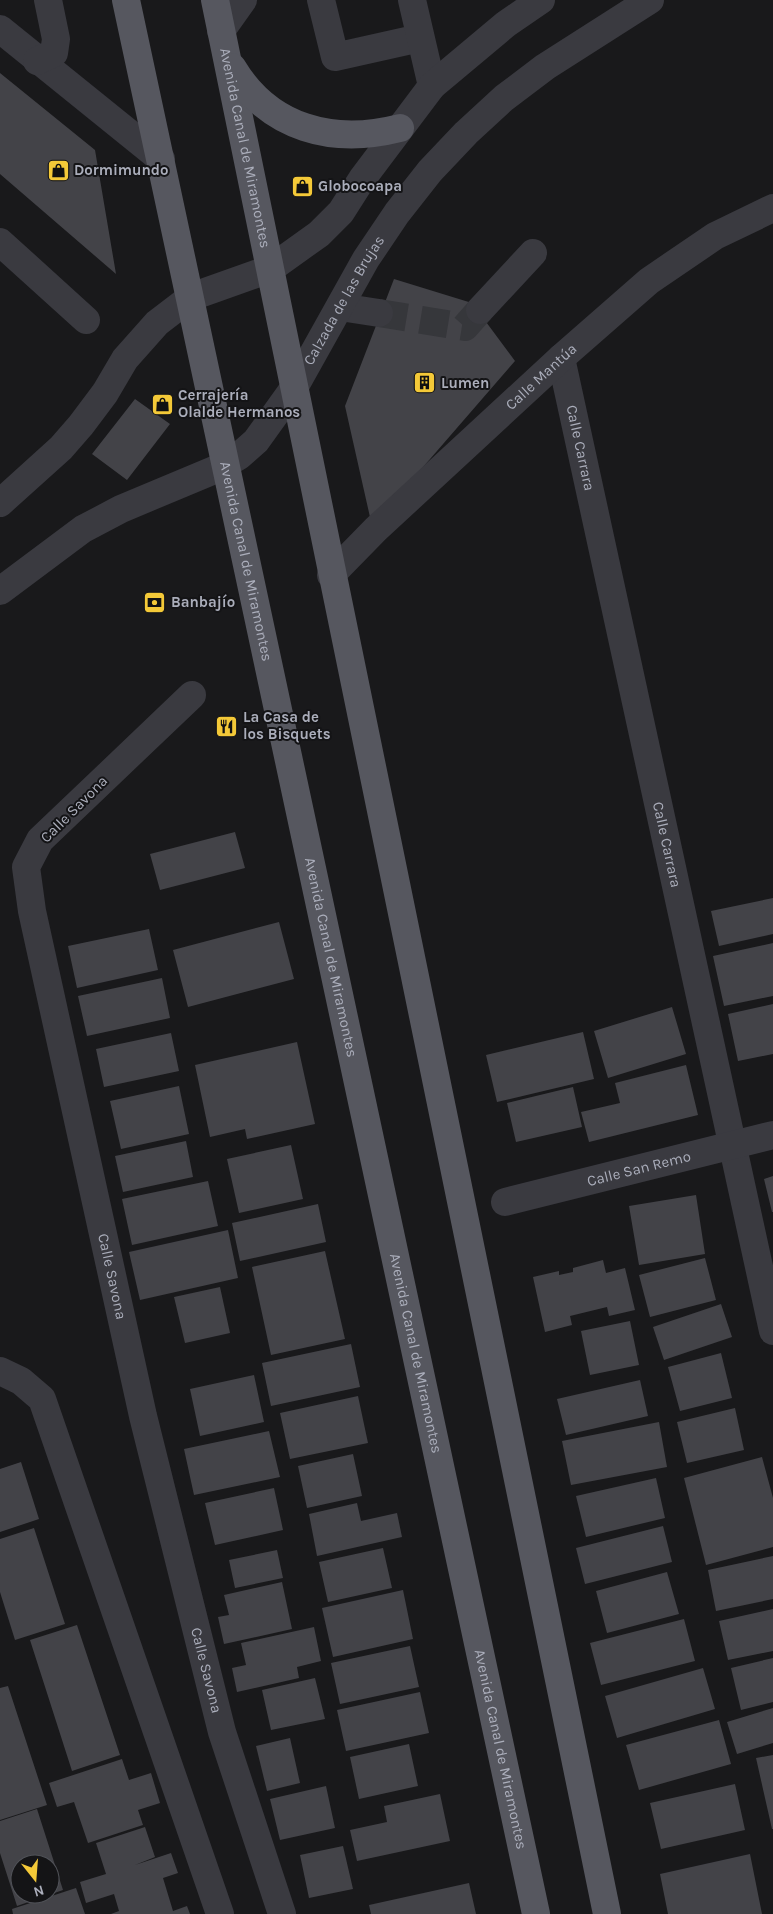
<svg xmlns="http://www.w3.org/2000/svg" width="773" height="1914" font-family="Karla,sans-serif">
<rect width="100%" height="100%" fill="#19191b"/>
<path fill="#434348" fill-rule="evenodd" d="M0,73L95,150L116,274L0,174Z
M394,279L472,303L515,361L372,526L345,406Z
M135,399L170,424L127,480L92,454Z
M235,832L245,868L160,890L150,854Z
M773,898V934L719,946L711,911Z
M279,922L294,979L188,1007L173,950Z
M149,929L158,970L77,988L68,946Z
M773,943V996L724,1006L713,956Z
M162,978L170,1018L87,1036L78,996Z
M773,1004V1054L738,1061L728,1014Z
M672,1007L686,1054L608,1078L594,1031Z
M583,1032L594,1079L497,1102L486,1055Z
M171,1033L179,1071L104,1087L96,1049Z
M297,1042L315,1124L247,1139L245,1129L210,1137L195,1065Z
M686,1065L698,1115L589,1142L581,1112L620,1103L615,1083Z
M179,1086L189,1134L121,1149L110,1101Z
M573,1087L582,1127L516,1142L507,1103Z
M186,1141L193,1177L123,1192L115,1156Z
M291,1145L303,1199L239,1213L227,1159Z
M773,1176V1212H772L764,1179Z
M208,1181L218,1226L132,1245L122,1199Z
M696,1195L705,1254L639,1265L629,1206Z
M318,1204L326,1242L240,1261L232,1223Z
M228,1230L238,1278L140,1300L129,1252Z
M325,1251L345,1339L271,1355L252,1267Z
M705,1258L716,1300L650,1317L639,1275Z
M603,1260L606,1273L625,1268L635,1310L609,1316L607,1307L570,1316L572,1325L545,1332L533,1277L559,1271V1275L573,1272V1268Z
M220,1287L230,1333L185,1343L174,1297Z
M721,1304L732,1337L664,1360L653,1327Z
M630,1321L639,1365L590,1375L581,1331Z
M351,1344L360,1387L271,1406L262,1363Z
M721,1353L732,1398L680,1411L668,1367Z
M254,1375L264,1422L200,1436L190,1389Z
M640,1380L648,1416L566,1435L557,1399Z
M358,1396L368,1443L290,1459L280,1413Z
M735,1408L744,1450L687,1463L677,1422Z
M659,1422L667,1467L571,1485L562,1441Z
M269,1431L280,1477L194,1495L184,1449Z
M353,1454L362,1496L307,1508L298,1466Z
M762,1457L773,1498V1547L706,1565L684,1478Z
M21,1462L39,1519L0,1532V1469Z
M656,1478L665,1518L586,1537L576,1496Z
M274,1488L283,1530L215,1545L205,1503Z
M357,1503L361,1521L397,1513L402,1537L317,1556L309,1514Z
M663,1526L672,1562L585,1584L576,1548Z
M34,1528L65,1624L15,1640L0,1592V1539Z
M383,1548L392,1588L328,1602L319,1562Z
M277,1550L283,1578L235,1588L229,1560Z
M773,1556V1599L716,1611L708,1570Z
M667,1572L679,1614L607,1633L596,1591Z
M282,1582L292,1629L224,1644L218,1617L229,1615L224,1595Z
M403,1590L413,1639L333,1657L322,1608Z
M773,1609V1651L728,1660L719,1621Z
M684,1619L695,1661L601,1685L590,1643Z
M77,1625L120,1755L72,1771L30,1640Z
M314,1627L321,1661L297,1667L299,1678L237,1692L232,1668L246,1665L241,1643Z
M410,1646L419,1687L340,1704L331,1663Z
M773,1658V1702L741,1710L731,1668Z
M703,1668L715,1709L617,1738L605,1696Z
M315,1678L325,1719L271,1730L262,1690Z
M8,1686L47,1805L0,1820V1688Z
M420,1692L429,1733L346,1751L337,1710Z
M773,1708V1743L737,1754L727,1722Z
M719,1720L731,1764L639,1790L626,1745Z
M290,1738L300,1783L267,1791L256,1746Z
M409,1744L418,1786L359,1799L350,1757Z
M773,1755V1829H772L756,1758Z
M122,1759L129,1780L151,1773L160,1803L138,1810L143,1825L88,1843L74,1802L57,1807L49,1783Z
M735,1784L745,1830L661,1849L650,1803Z
M326,1786L335,1828L280,1840L270,1799Z
M440,1794L450,1841L357,1861L350,1830L387,1822L384,1806Z
M37,1809L63,1890L17,1906L0,1853V1821ZM20,1864H50V1894H20Z
M145,1827L155,1857L135,1865L171,1853L178,1873L163,1878L173,1911L187,1906L190,1914H111L119,1911L114,1894L86,1903L80,1882L106,1874L96,1843Z
M343,1846L353,1889L309,1898L300,1855Z
M750,1854L762,1914H668L660,1874Z
M469,1883L476,1914H371L369,1905Z
M76,1888L85,1914H13L12,1909Z"/>
<g fill="none" stroke-linecap="round" stroke-linejoin="round">
<path stroke="#36373b" stroke-width="28" stroke-dasharray="28 14" stroke-linecap="butt" d="M379,313L465,327L480,310"/>
<g stroke="#3a3a40" stroke-width="28">
<path d="M321,0L335,57L420,38"/>
<path d="M412,0L432,86"/>
<path d="M0,29L161,159"/>
<path d="M221,31L243,0"/>
<path d="M37,61L54,53L56,39L48,0"/>
<path d="M0,242L86,320"/>
<path d="M340,307L379,313"/>
<path d="M480,310L533,253"/>
<path id="s1" d="M561,358L773,1331"/>
<path d="M0,503L61,448L81,425L105,393L125,359L157,323L191,297L270,269L319,234L341,212L362,179L432,86L506,24L541,0"/>
<path id="s2" d="M331,575L376,529L561,358L649,281L715,236L773,208"/>
<path id="s3" d="M0,591L83,529L121,509L219,468L239,456L256,441L294,388L366,259L397,213L430,171L466,133L504,98L545,67L650,0"/>
<path id="s4" d="M192,695L40,840L26,867L32,911L143,1416L222,1732L282,1914"/>
<path id="s5" d="M505,1202L773,1135"/>
<path d="M0,1371L21,1381L42,1399L220,1914"/>
</g>
<g stroke="#56575f" stroke-width="28">
<path id="s6" d="M126,0L536,1914"/>
<path id="s7" d="M215,0L607,1914"/>
<path d="M232,67C269,129 333,145 400,128"/>
</g>
</g>
<defs>
<symbol id="shop-square" viewBox="-11 -11 22 22"><rect x="-9" y="-9" width="18" height="18" rx="4" fill="#f4c938" stroke="#141416"/><path d="M-5-2.5h2.3a2.7 3.5 0 0 1 5.4 0H5L5.5 6h-11ZM-1.5-2.5h3a1.5 2.3 0 0 0-3 0Z" fill="#111"/></symbol>
<symbol id="building-square" viewBox="-11 -11 22 22"><rect x="-9" y="-9" width="18" height="18" rx="4" fill="#f4c938" stroke="#141416"/><path d="M-4-6H4V6H1V3H-1V6H-4ZM-2.5-4.3h1.7v1.8h-1.7ZM.8-4.3h1.7v1.8H.8ZM-2.5-1h1.7V.8h-1.7ZM.8-1h1.7V.8H.8Z" fill="#111"/></symbol>
<symbol id="bank-square" viewBox="-11 -11 22 22"><rect x="-9" y="-9" width="18" height="18" rx="4" fill="#f4c938" stroke="#141416"/><path d="M-6-4H6V4H-6ZM0-2.3a2.3 2.3 0 1 0 0 4.6a2.3 2.3 0 1 0 0-4.6Z" fill="#111"/></symbol>
<symbol id="restaurant-square" viewBox="-11 -11 22 22"><rect x="-9" y="-9" width="18" height="18" rx="4" fill="#f4c938" stroke="#141416"/><path d="M-5-6h1v4h1v-4h1v4h1v-4h1v5L-1.5 .5V6h-2V.5L-5-1ZM5-6V6H3V1.5H1.5Q1.5-4 5-6Z" fill="#111"/></symbol>
</defs>
<g fill-rule="evenodd">
<use href="#shop-square" x="46" y="158" width="25" height="25"/>
<use href="#shop-square" x="290" y="174" width="25" height="25"/>
<use href="#building-square" x="412" y="370" width="25" height="25"/>
<use href="#shop-square" x="150" y="392" width="25" height="25"/>
<use href="#bank-square" x="142" y="590" width="25" height="25"/>
<use href="#restaurant-square" x="214" y="714" width="25" height="25"/>
</g>
<g text-anchor="middle" dominant-baseline="central" stroke-width="4" stroke-linejoin="round" paint-order="stroke">
<g font-size="15" fill="#abaebb" stroke="#141416">
<text stroke="none"><textPath href="#s7" startOffset="151">Avenida Canal de Miramontes</textPath></text>
<text stroke="none"><textPath href="#s3" startOffset="465">Calzada de las Brujas</textPath></text>
<text stroke="none"><textPath href="#s2" startOffset="289">Calle Mantúa</textPath></text>
<text stroke="none"><textPath href="#s1" startOffset="92">Calle Carrara</textPath></text>
<text stroke="none"><textPath href="#s6" startOffset="574">Avenida Canal de Miramontes</textPath></text>
<text transform="translate(74 809) rotate(-45)">Calle Savona</text>
<text stroke="none"><textPath href="#s1" startOffset="498">Calle Carrara</textPath></text>
<text stroke="none"><textPath href="#s6" startOffset="979">Avenida Canal de Miramontes</textPath></text>
<text stroke="none"><textPath href="#s5" startOffset="138">Calle San Remo</textPath></text>
<text stroke="none"><textPath href="#s4" startOffset="659">Calle Savona</textPath></text>
<text stroke="none"><textPath href="#s6" startOffset="1384">Avenida Canal de Miramontes</textPath></text>
<text stroke="none"><textPath href="#s4" startOffset="1064">Calle Savona</textPath></text>
<text stroke="none"><textPath href="#s6" startOffset="1789">Avenida Canal de Miramontes</textPath></text>
</g>
<g font-size="15" font-weight="bold" fill="#abaebb" stroke="#141416" text-anchor="start">
<text x="74" y="170">Dormimundo</text>
<text x="318" y="186">Globocoapa</text>
<text x="441" y="383">Lumen</text>
<text x="178" y="395">Cerrajería<tspan x="178" dy="17">Olalde Hermanos</tspan></text>
<text x="171" y="602">Banbajío</text>
<text x="243" y="717">La Casa de<tspan x="243" dy="17">los Bisquets</tspan></text>
</g>
</g>
<g transform="translate(35 1879) rotate(163)"><circle r="24" fill="#141416" stroke="#505258"/>
<path d="M0-4L9 19L0 12L-9 19Z" fill="#f4c938"/>
<text y="-8" font-size="14" font-weight="bold" text-anchor="middle" fill="#abaebb">N</text>
</g>
</svg>
